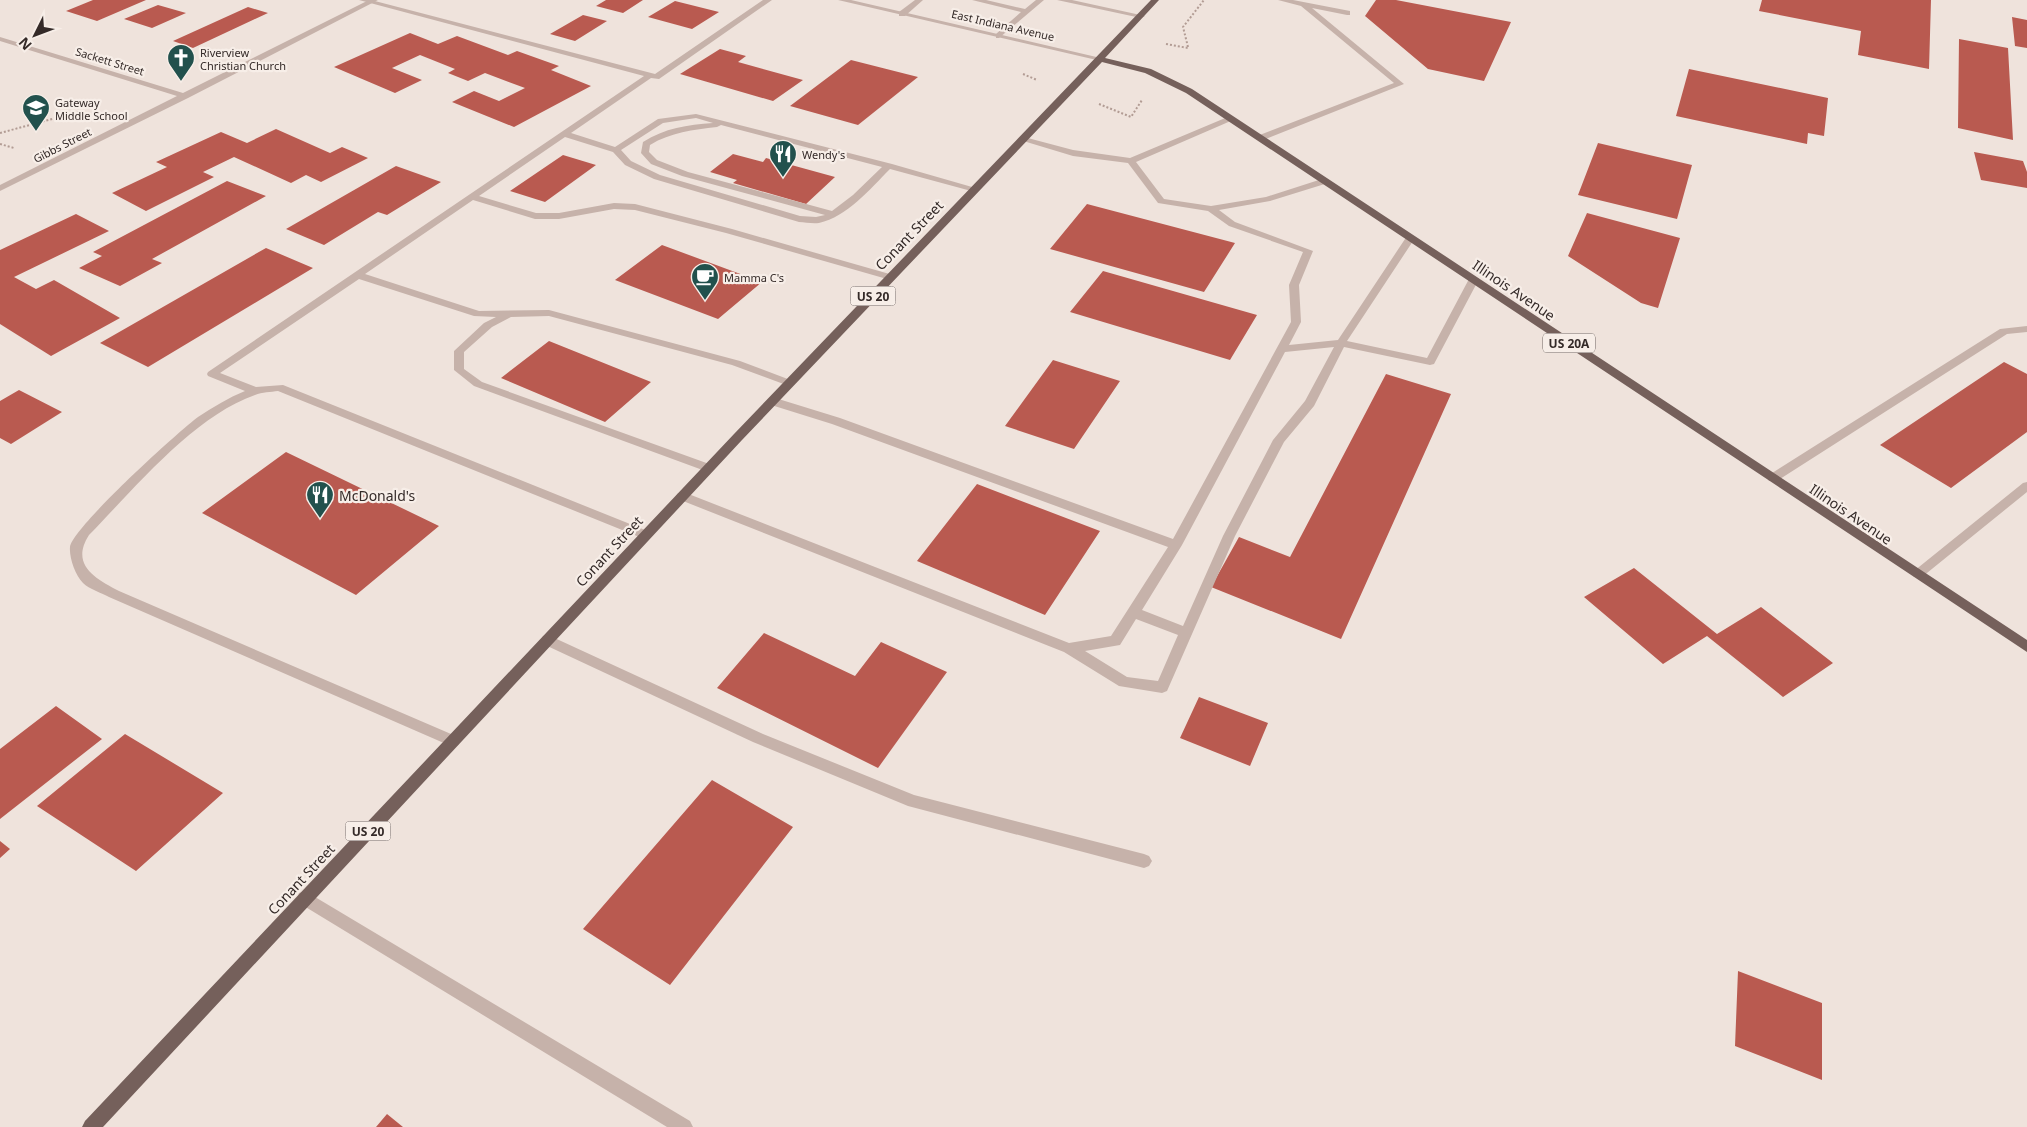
<svg xmlns="http://www.w3.org/2000/svg" width="2027" height="1127" font-family="'Noto Sans',sans-serif">
<rect width="100%" height="100%" fill="#efe3dc"/>
<path fill="#b95a50" d="M93,0H146L97,21L66,11Z
M606,0H643L623,13L596,6Z
M1376,0H1396L1511,22L1484,81L1428,69L1365,16Z
M1762,0H1931L1929,69L1858,55L1861,31L1759,11Z
M675,1L719,12L692,29L648,17Z
M158,5L186,13L152,28L124,19Z
M248,7L268,13L193,48L173,41Z
M583,15L607,21L575,41L550,34Z
M2012,17L2027,20V48L2015,46Z
M410,33L438,44L457,36L508,55L517,51L559,66L551,70L591,86L514,127L452,102L474,91L499,101L525,88L485,73L468,81L448,73L455,69L420,55L392,68L422,80L395,93L334,67Z
M1959,39L2008,48L2013,140L1958,128Z
M720,49L746,56L738,62L803,80L773,101L680,74Z
M851,60L918,77L858,125L790,106Z
M1689,69L1828,98L1824,136L1808,133L1807,144L1676,116Z
M276,129L330,153L342,147L368,158L321,182L306,175L291,183L234,157L203,172L214,177L146,211L112,193L167,167L156,162L221,132L247,143Z
M1598,143L1692,165L1677,219L1578,195Z
M1974,152L2023,161L2027,172V188L1981,180Z
M733,154L763,162L766,158L835,177L806,204L733,183L737,180L710,172Z
M563,155L596,165L545,202L510,191Z
M396,166L441,182L387,215L378,212L324,245L286,229Z
M227,181L266,196L152,259L162,263L120,286L79,268L102,256L93,252Z
M1087,204L1235,243L1204,292L1050,249Z
M1587,213L1680,238L1658,308L1641,303L1568,256Z
M76,214L109,231L14,277L36,289L54,280L120,318L51,356L0,324V250Z
M662,245L762,282L718,319L615,280Z
M266,248L313,268L148,367L100,343Z
M1103,271L1257,315L1230,360L1070,312Z
M549,341L651,382L605,422L501,378Z
M1053,360L1120,381L1074,449L1005,426Z
M2004,362L2027,374V432L1951,488L1880,445Z
M1386,374L1451,394L1341,639L1211,587L1239,537L1290,557Z
M19,390L62,412L11,444L0,438V401Z
M286,452L439,526L356,595L202,513Z
M977,484L1100,531L1045,615L917,561Z
M1634,568L1717,634L1761,607L1833,663L1783,697L1707,636L1663,664L1584,597Z
M764,633L855,676L881,642L947,672L878,768L717,688Z
M1199,697L1268,723L1250,766L1180,738Z
M56,706L102,739L0,819V749Z
M125,734L223,793L136,871L37,806Z
M712,780L793,827L670,985L583,929Z
M0,841L10,849L0,858Z
M1738,971L1822,1003V1080L1735,1046Z
M387,1114L403,1127H376Z"/>
<g fill="none" stroke-linecap="round" stroke-linejoin="round">
<path stroke="#b29c94" stroke-width="2" stroke-dasharray="2 2" stroke-linecap="butt" d="M1166,44L1188,48
M1188,47L1183,27L1204,0
M1023,74L1037,80
M1099,104L1131,117L1142,100
M0,133L82,111
M0,144L14,148"/>
<path fill="#c6b2aa" fill-rule="evenodd" d="M359,0H371L655,74L763,0H772L659,79L651,78L571,133L615,147L658,119L696,114L892,164L979,189L975,192L890,169C870,189 847,217 819,223C812,224 805,222 799,222L654,179L625,165L613,152L565,137L479,196L536,213H559L614,203L635,204L732,229L893,275L895,277L890,280L887,279L726,233L635,210L614,209L559,219H535L473,200L365,274L479,311L549,310L740,361L793,381L794,383L789,386L732,365L549,316L511,317L492,327L464,352V369L482,382L712,465L714,468L708,472L474,386L454,370V351L484,323L496,317L474,316L359,279L220,373L256,387L283,385L650,532L652,535L650,538H642L278,391C271,392 262,392 255,395C194,416 134,489 89,535C70,565 95,578 119,591L458,737L460,741L458,745L453,747L109,597C102,593 89,589 83,583C75,575 69,557 70,547C72,528 178,432 198,417C213,407 228,398 245,391L208,376L207,374L208,372L644,76ZM696,118L713,123C687,125 665,128 643,142L641,153L651,164L682,176L825,215L816,217L800,216L660,175L631,161L621,150L663,123ZM721,125L882,167L853,195L832,211L688,172L657,160L649,152L650,145C671,132 693,130 717,127Z
M915,0H923L905,16H899V12Z
M972,0H986L1025,9L1036,0H1044L999,38H996V34L1021,12Z
M1057,0H1072L1145,16L1141,18Z
M1278,0H1293L1350,11V15H1347L1312,8L1404,84L1263,140H1257V136L1394,83L1301,6Z
M1230,116L1234,118L1233,120L1136,162L1164,199L1211,206L1266,197L1322,179H1328V183L1270,201L1219,210L1235,222L1313,251L1299,285L1301,322L1289,345L1338,340L1407,236H1413L1415,238L1347,341L1427,358L1469,279L1474,276L1479,279L1434,364L1430,365L1344,347L1314,406L1284,442L1235,536L1167,691L1162,693L1119,686L1064,652L678,499L676,496L678,493H686L1069,643L1111,636L1168,547L832,424L768,404L767,401L772,397L840,418L1173,539L1291,322L1289,285L1303,252L1229,226L1208,211L1158,203L1128,163L1073,156L1020,140L1024,137L1073,150L1130,158ZM1334,347L1305,401L1273,440L1223,536L1183,626L1142,610L1182,545L1285,352ZM1136,619L1178,635L1158,681L1127,677L1085,651L1120,645Z
M2027,326V332L2007,334L1777,481H1769L1767,478L1769,475L2000,329Z
M2027,482V492L1922,577H1914L1912,574L1914,571L2023,483Z
M548,635L763,734L914,795L1144,854L1149,856L1152,861L1149,866L1144,868L908,806L753,742L543,644L541,640L543,636Z
M305,891L690,1121L693,1127H667L299,903L297,898L299,893Z"/>
<path fill="#c6b2aa" fill-rule="evenodd" d="M369,0H378L188,98L0,191V185L177,96L0,41V37L183,93Z
M838,0H851L1105,59L1101,61Z"/>
<path fill="#75605b" fill-rule="evenodd" d="M1151,0H1159L1105,58L1151,69L1192,89L2027,640V652L1186,93L1145,73L1102,62L742,440L103,1127H82L85,1121L734,434Z"/>
</g>
<defs>
<symbol id="church-pin" viewBox="-11 -11 22 30"><path d="M0 17L-7.5 6A9.5 9.5 0 1 1 7.5 6Z" fill="#22514d" stroke="#f7eee8"/><path d="M-1.2-6h2.4v3.5h3.3v2.4h-3.3V6h-2.4V-.1h-3.3v-2.4h3.3Z" fill="#fff"/></symbol>
<symbol id="school-pin" viewBox="-11 -11 22 30"><path d="M0 17L-7.5 6A9.5 9.5 0 1 1 7.5 6Z" fill="#22514d" stroke="#f7eee8"/><path d="M0-5L7-2L0 1L-7-2ZM-4 1L0 2.5L4 1V4Q0 6-4 4Z" fill="#fff"/></symbol>
<symbol id="restaurant-pin" viewBox="-11 -11 22 30"><path d="M0 17L-7.5 6A9.5 9.5 0 1 1 7.5 6Z" fill="#22514d" stroke="#f7eee8"/><path d="M-5-6h1v4h1v-4h1v4h1v-4h1v5L-1.5 .5V6h-2V.5L-5-1ZM5-6V6H3V1.5H1.5Q1.5-4 5-6Z" fill="#fff"/></symbol>
<symbol id="cafe-pin" viewBox="-11 -11 22 30"><path d="M0 17L-7.5 6A9.5 9.5 0 1 1 7.5 6Z" fill="#22514d" stroke="#f7eee8"/><path d="M-5.5-4.5H6V0H3Q3 3.5 0 3.5H-2.5Q-5.5 3.5-5.5 0ZM3-3.2v2h1.7v-2ZM-6 4.5H4V6H-6Z" fill="#fff"/></symbol>
</defs>
<g fill-rule="evenodd">
<use href="#church-pin" x="165" y="42" width="32" height="43"/>
<use href="#school-pin" x="20" y="92" width="32" height="43"/>
<use href="#restaurant-pin" x="767" y="138" width="32" height="43"/>
<use href="#cafe-pin" x="689" y="261" width="32" height="43"/>
<use href="#restaurant-pin" x="304" y="479" width="32" height="43"/>
</g>
<g text-anchor="middle" dominant-baseline="central" stroke-width="4.5" stroke-linejoin="round" paint-order="stroke">
<g font-size="11" fill="#342a28" stroke="#f7eee8">
<text transform="translate(1003 25) rotate(13)">East Indiana Avenue</text>
<text transform="translate(110 61) rotate(17)">Sackett Street</text>
<text transform="translate(62 145) rotate(-27)">Gibbs Street</text>
</g>
<g font-size="11" fill="#342a28" stroke="#f7eee8" text-anchor="start">
<text x="200" y="52">Riverview<tspan x="200" dy="13">Christian Church</tspan></text>
<text x="55" y="102">Gateway<tspan x="55" dy="13">Middle School</tspan></text>
<text x="802" y="154">Wendy's</text>
<text x="724" y="277">Mamma C's</text>
</g>
<g fill="#f7eee8" stroke="#6e6562" stroke-width="1">
<rect x="850.5" y="286.5" width="45" height="19" rx="4"/>
<rect x="1543" y="333.5" width="52" height="19" rx="4"/>
<rect x="345.5" y="821.5" width="45" height="19" rx="4"/>
</g>
<g font-size="12" font-weight="bold" fill="#342a28">
<text x="873" y="296">US 20</text>
<text x="1569" y="343">US 20A</text>
<text x="368" y="831">US 20</text>
</g>
<g font-size="14" fill="#342a28" stroke="#f7eee8">
<text transform="translate(909 235) rotate(-46)">Conant Street</text>
<text transform="translate(1514 290) rotate(34)">Illinois Avenue</text>
<text transform="translate(1851 514) rotate(34)">Illinois Avenue</text>
<text transform="translate(609 551) rotate(-47)">Conant Street</text>
<text transform="translate(301 879) rotate(-47)">Conant Street</text>
</g>
<g font-size="14" fill="#342a28" stroke="#f7eee8" text-anchor="start">
<text x="339" y="495">McDonald's</text>
</g>
</g>
<g transform="translate(35 35) rotate(228)" stroke="#f7eee8" stroke-width="4" paint-order="stroke">
<path d="M0-4L9 19L0 12L-9 19Z" fill="#342a28"/>
<text y="-8" font-size="14" font-weight="bold" text-anchor="middle" fill="#342a28">N</text>
</g>
</svg>
